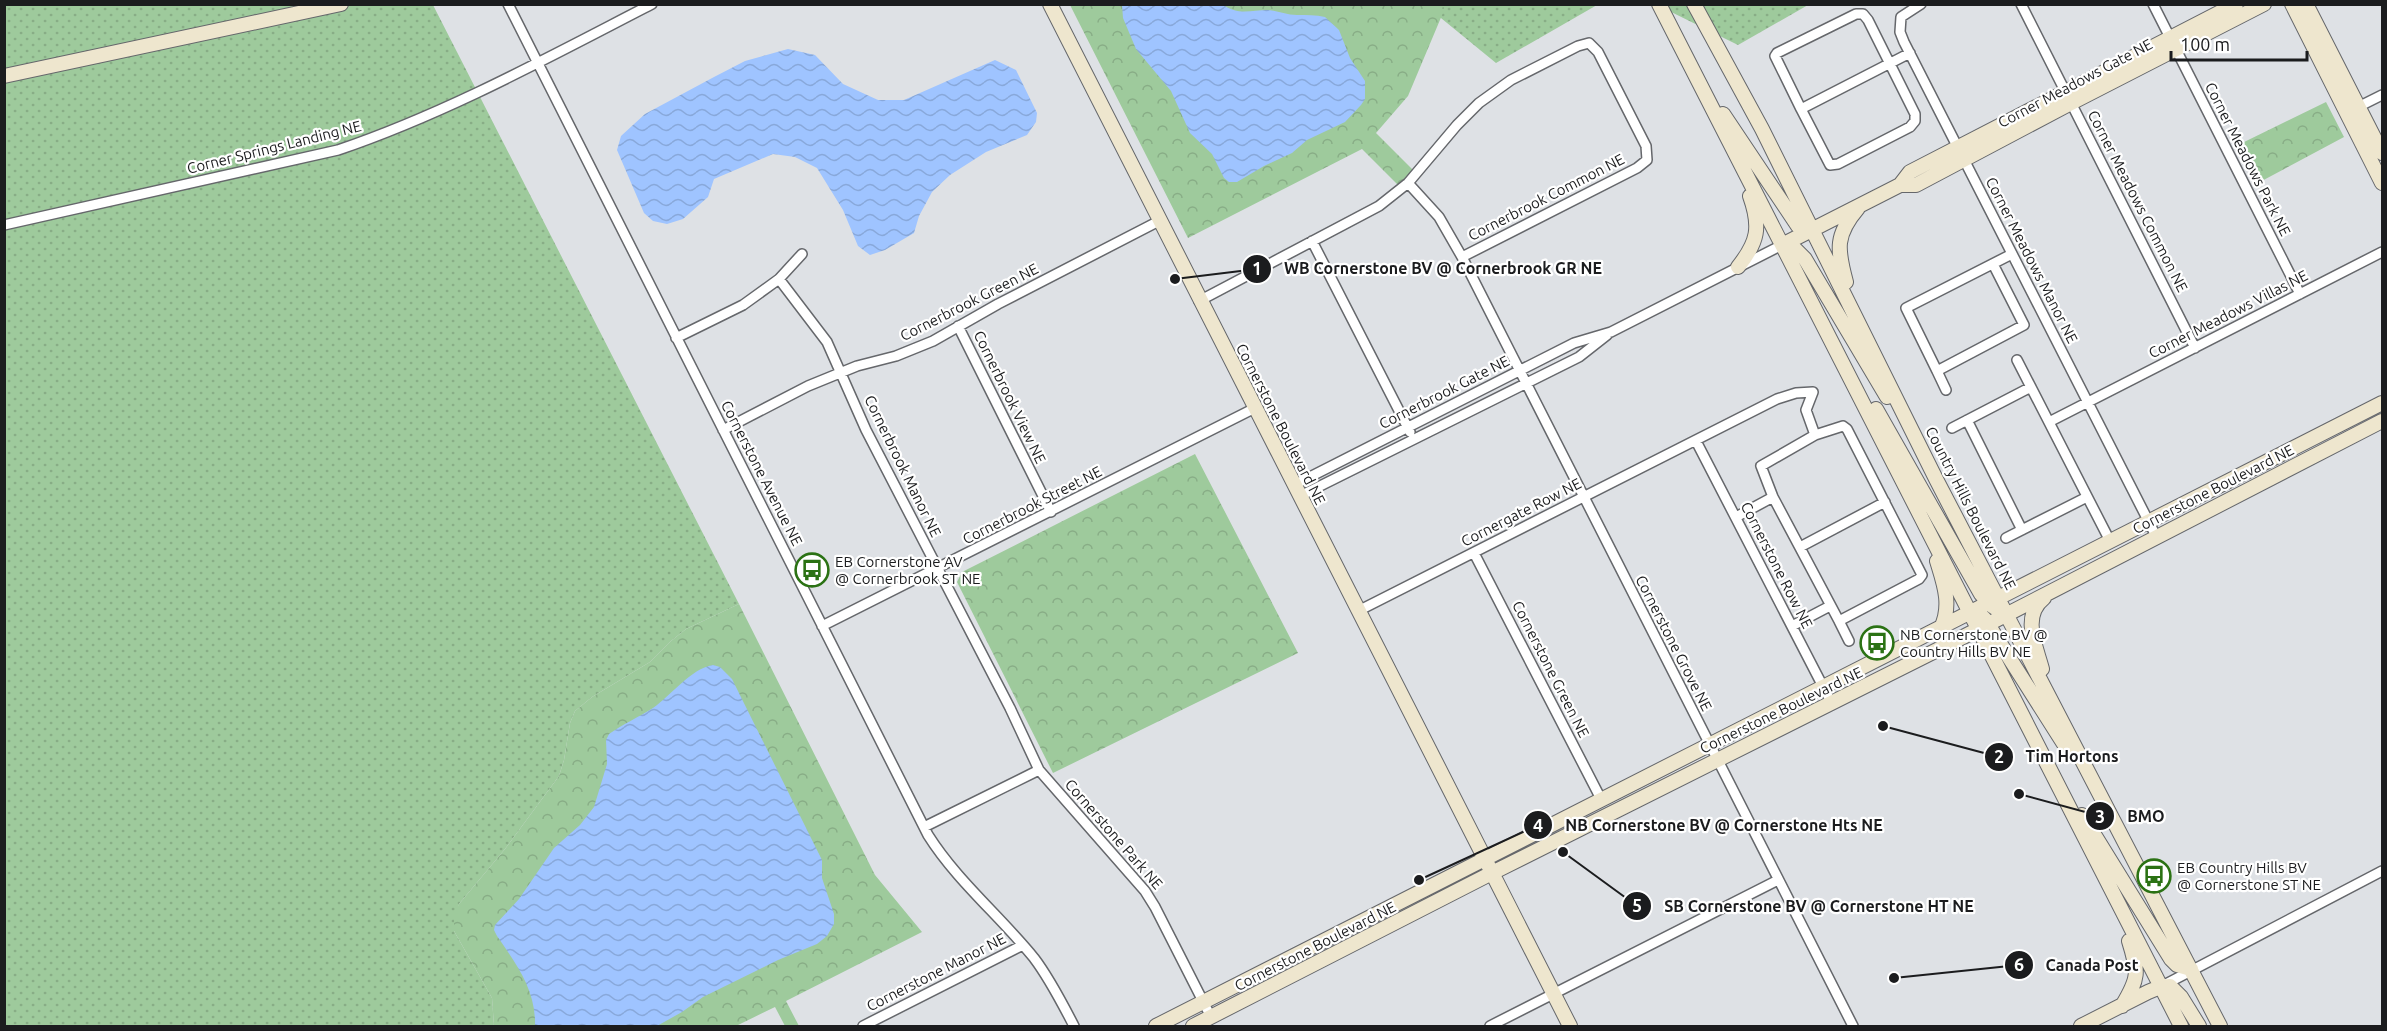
<svg xmlns="http://www.w3.org/2000/svg" width="2387" height="1031" font-family="Ubuntu,sans-serif">
<defs>
<pattern id="grass-dots" width="8" height="8" patternUnits="userSpaceOnUse" patternTransform="scale(1.5)"><rect width="8" height="8" fill="#9eca9c"/><path d="M2 2h.1M6 6h.1" fill="none" stroke="#88ad86" stroke-width="1.8" stroke-linecap="round"/></pattern>
<pattern id="park-crowns" width="20" height="18" patternUnits="userSpaceOnUse" patternTransform="scale(1.5)"><rect width="20" height="18" fill="#9eca9c"/><path d="M2 6a3 3 0 1 1 6 0M12 15a3 3 0 1 1 6 0" fill="none" stroke="#88ad86"/></pattern>
<pattern id="water-waves" width="16" height="10" patternUnits="userSpaceOnUse" patternTransform="scale(1.5)"><rect width="16" height="10" fill="#9fc4ff"/><path d="M0 5q4-4 8 0t8 0" fill="none" stroke="#88a8da"/></pattern>
</defs>
<rect width="100%" height="100%" fill="#dee1e5"/>
<path fill="url(#grass-dots)" d="M5,5H433L739,604L686,629L671,641L650,662L592,697L575,711L570,723L564,760L559,776L505,849L459,904L454,931L492,998L494,1026H5Z
M1425,5H1597L1496,63Z
M1657,5H1808L1738,45Z"/>
<path fill="url(#park-crowns)" d="M1070,5H1439L1445,8L1408,96L1376,133L1416,173L1402,189L1362,149L1188,238Z
M2326,102L2344,137L2258,183L2238,145Z
M1195,454L1298,653L1053,773L957,582L962,572Z
M739,604L875,875L922,932L786,1001L799,1026H785L775,1007L736,1026H494L492,998L454,931V916L459,904L505,849L559,776L564,760L570,723L575,711L592,697L650,662L671,641L686,629Z"/>
<path fill="url(#water-waves)" d="M1222,4C1238,16 1251,10 1268,10C1278,11 1287,15 1297,15C1306,15 1316,15 1325,17L1339,30L1350,58L1365,81V99L1361,105L1345,122L1307,140L1292,153L1264,166L1237,182H1229L1224,178L1212,154L1190,133L1171,91L1136,49L1123,18L1122,5Z
M788,49L815,55L843,84L878,100H904L995,60L1016,70L1037,113L1036,122L1027,135L986,152L950,175L932,192L919,216L914,233L885,250L870,255L858,246L843,210L817,168L795,157L773,154L714,179L708,197L683,219L667,224L653,221L644,213L617,150L621,136L645,114L714,77L745,61Z
M713,665L720,667L732,679L817,850L822,860V878L834,914V924L827,936L817,944L778,960L703,997L682,1012L657,1026H535C536,990 517,965 497,936L494,930L495,925L519,899L554,848L580,825L594,807L607,764L606,740L609,734C623,724 639,717 653,708C672,695 690,669 713,665Z"/>
<g fill="none" stroke-linecap="round" stroke-linejoin="round">
<defs>
<path id="street" d="M508,4L928,835C957,881 1000,916 1034,958C1050,979 1062,1003 1074,1026
M1921,4L1901,17L1900,32L1904,42L2156,536
M2021,4L2195,348
M2153,4L2300,294
M1801,109L1830,165L1838,164L1910,127L1915,121V114L1868,20L1863,14H1856L1777,53L1775,56L1801,109L1910,53
M2354,109L2382,95
M1408,183L1439,217L1462,257L1853,1026
M4,225L338,150C447,113 549,57 652,4
M1312,241L1410,432
M1993,264L2024,325L1937,371L1906,308L2012,254
M779,279L827,342L866,430L1010,708L1039,770L1145,891L1155,907L1211,1017
M1199,301L1379,206L1408,183L1457,125L1479,103L1511,80L1578,46L1589,43L1598,52L1646,146L1647,160L1637,168L1462,257
M958,326L1051,512
M676,338L743,305L779,279L802,254
M2017,360L2110,541
M1937,371L1946,390
M1967,420L2022,530
M2049,422L2382,252
M1952,428L2031,387
M723,430L808,386L857,366L896,356L933,341L998,304L1159,221
M1696,441L1832,704
M1294,485L1574,343L1611,332L1782,245
M1300,496L1579,357L1607,335
M1736,517L1773,497
M2006,538L2087,497
M1800,547L1885,502
M1474,553L1601,799
M1358,611L1777,399L1796,393L1813,392L1806,410L1815,435L1761,466L1773,497L1839,621L1919,579L1922,575L1847,429L1843,426L1815,435
M1839,621L1849,641
M822,626L1255,408
M1792,626L1830,606
M924,827L1039,770
M2164,985L2382,871
M863,1026L1023,945
M1490,1026L1778,880"/>
<path id="secondary" d="M1050,4L1570,1026
M1659,4L2181,1026
M1694,4L1762,129L1936,479L2220,1026
M2292,4L2382,183
M2306,4L2382,153
M4,76L341,4
M1723,114L1798,226L1813,229
M1900,185H1916L2071,103L2264,4
M1782,245L1900,185L1910,172L2236,4
M1782,245L1792,246L1805,259L1887,397
M1738,267C1758,242 1761,227 1750,196
M1846,282C1837,249 1835,235 1858,208
M1876,409L1981,594L1989,604L1995,608
M1937,561C1944,584 1952,605 1941,628
M1984,618L2064,744
M2042,669C2036,646 2021,616 2044,598
M2082,815L2171,959L2177,965L2191,969
M2122,1006C2139,978 2139,973 2129,941
M1156,1026L2382,403
M1193,1026L1492,873L1965,636L2382,421
M2081,1026L2148,992L2160,987L2170,986L2181,997L2199,1026"/>
</defs>
<use href="#street" stroke="#65676b" stroke-width="12"/>
<use href="#secondary" stroke="#65676b" stroke-width="16"/>
<use href="#street" stroke="#fff" stroke-width="9"/>
<use href="#secondary" stroke="#eee6ce" stroke-width="14"/>
</g>
<defs>
<symbol id="bus-ring" viewBox="-11 -11 22 22"><circle r="9.5" fill="#fff" stroke="#2b7214" stroke-width="1.5"/><path d="M-5-6H5V4H4V6H2V4H-2V6H-4V4H-5ZM-3.5-4V0h7V-4ZM-3.5 1.2v1.5H-2V1.2ZM2 1.2v1.5H3.5V1.2Z" fill="#2b7214"/></symbol>
</defs>
<g fill-rule="evenodd">
<use href="#bus-ring" x="793" y="551" width="38" height="38"/>
<use href="#bus-ring" x="1858" y="624" width="38" height="38"/>
<use href="#bus-ring" x="2135" y="857" width="38" height="38"/>
</g>
<g text-anchor="middle" dominant-baseline="central" stroke-width="4.5" stroke-linejoin="round" paint-order="stroke">
<g font-size="15" fill="#1b1c1e" stroke="#fff">
<text transform="translate(2075 83) rotate(-28)">Corner Meadows Gate NE</text>
<text transform="translate(274 147) rotate(-14)">Corner Springs Landing NE</text>
<text transform="translate(2248 159) rotate(63)">Corner Meadows Park NE</text>
<text transform="translate(1546 197) rotate(-27)">Cornerbrook Common NE</text>
<text transform="translate(2138 201) rotate(63)">Corner Meadows Common NE</text>
<text transform="translate(2032 260) rotate(63)">Corner Meadows Manor NE</text>
<text transform="translate(969 302) rotate(-27)">Cornerbrook Green NE</text>
<text transform="translate(2228 314) rotate(-27)">Corner Meadows Villas NE</text>
<text transform="translate(1444 392) rotate(-27)">Cornerbrook Gate NE</text>
<text transform="translate(1010 397) rotate(64)">Cornerbrook View NE</text>
<text transform="translate(1281 424) rotate(63)">Cornerstone Boulevard NE</text>
<text transform="translate(903 466) rotate(64)">Cornerbrook Manor NE</text>
<text transform="translate(762 473) rotate(63)">Cornerstone Avenue NE</text>
<text transform="translate(2213 489) rotate(-27)">Cornerstone Boulevard NE</text>
<text transform="translate(1032 505) rotate(-27)">Cornerbrook Street NE</text>
<text transform="translate(1971 508) rotate(63)">Country Hills Boulevard NE</text>
<text transform="translate(1521 512) rotate(-27)">Cornergate Row NE</text>
<text transform="translate(1777 565) rotate(63)">Cornerstone Row NE</text>
<text transform="translate(1674 643) rotate(63)">Cornerstone Grove NE</text>
<text transform="translate(1551 669) rotate(63)">Cornerstone Green NE</text>
<text transform="translate(1781 710) rotate(-26)">Cornerstone Boulevard NE</text>
<text transform="translate(1114 834) rotate(49)">Cornerstone Park NE</text>
<text transform="translate(1315 946) rotate(-27)">Cornerstone Boulevard NE</text>
<text transform="translate(936 972) rotate(-27)">Cornerstone Manor NE</text>
</g>
<g font-size="15" fill="#1b1c1e" stroke="#fff" text-anchor="start">
<text x="835" y="561">EB Cornerstone AV<tspan x="835" dy="17">@ Cornerbrook ST NE</tspan></text>
<text x="1900" y="634">NB Cornerstone BV @<tspan x="1900" dy="17">Country Hills BV NE</tspan></text>
<text x="2177" y="867">EB Country Hills BV<tspan x="2177" dy="17">@ Cornerstone ST NE</tspan></text>
</g>
</g>
<path fill="none" stroke="#1b1c1e" stroke-width="2" d="M1175 279L1257 269M1883 726L1999 757M2019 794L2100 816M1419 880L1538 825M1563 852L1637 906M1894 978L2019 965"/>
<g fill="#1b1c1e" stroke="#fff" stroke-width="2">
<circle cx="1175" cy="279" r="6"/>
<circle cx="1883" cy="726" r="6"/>
<circle cx="2019" cy="794" r="6"/>
<circle cx="1419" cy="880" r="6"/>
<circle cx="1563" cy="852" r="6"/>
<circle cx="1894" cy="978" r="6"/>
<circle cx="1257" cy="269" r="15"/>
<circle cx="1999" cy="757" r="15"/>
<circle cx="2100" cy="816" r="15"/>
<circle cx="1538" cy="825" r="15"/>
<circle cx="1637" cy="906" r="15"/>
<circle cx="2019" cy="965" r="15"/>
</g>
<g font-size="18" text-anchor="middle" font-weight="bold" fill="#fff">
<text x="1257" y="275">1</text>
<text x="1999" y="763">2</text>
<text x="2100" y="823">3</text>
<text x="1538" y="832">4</text>
<text x="1637" y="912">5</text>
<text x="2019" y="971">6</text>
</g>
<g font-size="16" text-anchor="middle" font-weight="bold" fill="#1b1c1e" stroke="#fff" stroke-width="4.5" stroke-linejoin="round" paint-order="stroke">
<text x="1443" y="274">WB Cornerstone BV @ Cornerbrook GR NE</text>
<text x="2072" y="762">Tim Hortons</text>
<text x="2146" y="822">BMO</text>
<text x="1724" y="831">NB Cornerstone BV @ Cornerstone Hts NE</text>
<text x="1819" y="912">SB Cornerstone BV @ Cornerstone HT NE</text>
<text x="2092" y="971">Canada Post</text>
</g>
<rect width="2387" height="1031" fill="none" stroke="#1b1c1e" stroke-width="12"/>
<path d="M2171 51v9h136v-9" fill="none" stroke="#1b1c1e" stroke-width="3"/>
<text x="2180" y="51" font-size="18" fill="#1b1c1e" stroke="#ffffff" stroke-width="4.5" paint-order="stroke">100 m</text>
</svg>
